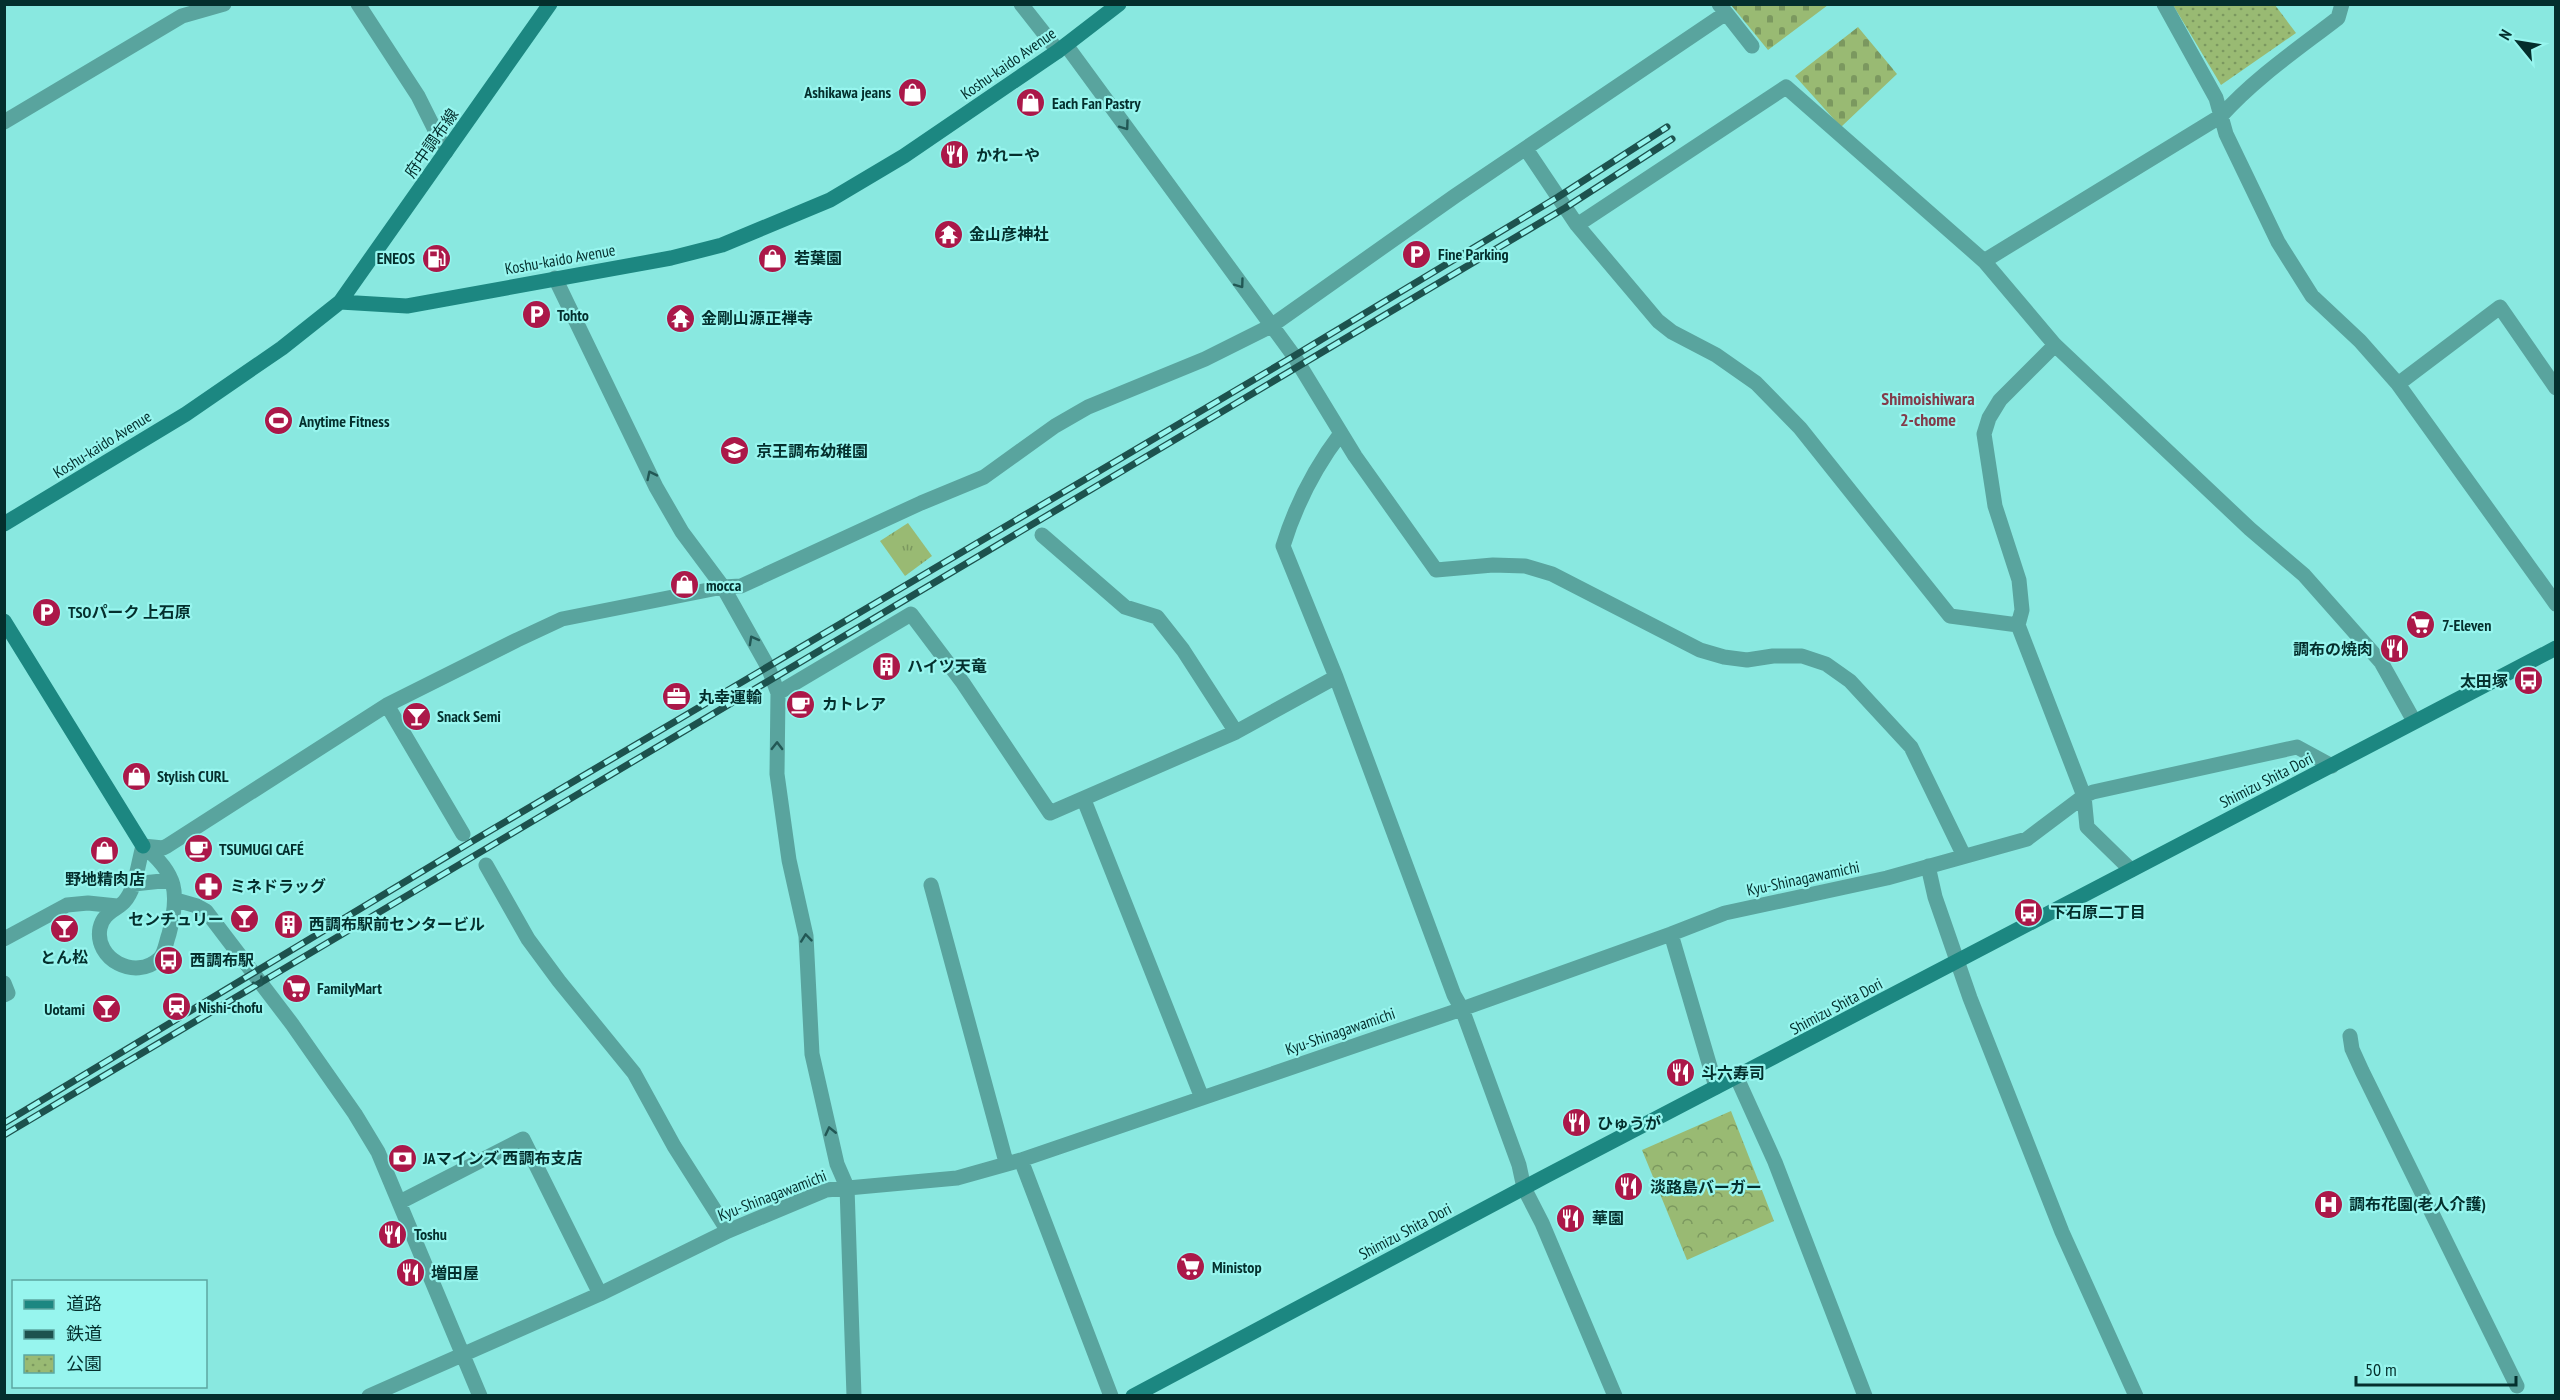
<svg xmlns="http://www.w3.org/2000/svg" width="2560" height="1400" font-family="'PT Sans Narrow','Noto Sans JP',sans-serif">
<defs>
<pattern id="grass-tufts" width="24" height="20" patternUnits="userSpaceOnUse" patternTransform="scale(1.5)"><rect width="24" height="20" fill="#99ba73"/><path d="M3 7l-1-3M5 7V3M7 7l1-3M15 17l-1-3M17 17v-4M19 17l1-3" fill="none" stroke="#7b985f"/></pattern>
<pattern id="forest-crowns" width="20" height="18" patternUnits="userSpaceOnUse" patternTransform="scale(1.5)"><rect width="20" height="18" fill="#99ba73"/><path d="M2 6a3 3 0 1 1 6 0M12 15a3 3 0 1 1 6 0" fill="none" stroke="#7b985f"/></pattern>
<pattern id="cemetery-stones" width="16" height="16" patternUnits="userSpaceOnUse" patternTransform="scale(1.5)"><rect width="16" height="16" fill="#99ba73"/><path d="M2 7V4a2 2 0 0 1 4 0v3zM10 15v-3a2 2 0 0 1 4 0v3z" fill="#7b985f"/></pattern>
<pattern id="park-dots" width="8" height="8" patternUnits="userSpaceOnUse" patternTransform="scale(1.5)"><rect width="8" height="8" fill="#99ba73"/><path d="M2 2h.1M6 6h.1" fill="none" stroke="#7b985f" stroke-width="1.8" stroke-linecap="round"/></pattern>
</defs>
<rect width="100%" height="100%" fill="#89e8e0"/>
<path fill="url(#grass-tufts)" d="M908,523L932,556L905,576L880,541Z"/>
<path fill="url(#forest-crowns)" d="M1731,1111L1774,1221L1687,1260L1642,1150Z"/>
<path fill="url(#cemetery-stones)" d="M1731,5H1828L1768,50Z
M1858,27L1897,74L1841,127L1795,76Z"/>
<path fill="url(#park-dots)" d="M2173,5H2275L2296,33L2221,85Z"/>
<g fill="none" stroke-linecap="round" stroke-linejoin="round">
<path stroke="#59a49e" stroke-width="15" d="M358,4L418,96L446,152
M1021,4L1058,51
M1719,4L1752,46
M2164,4L2216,98L2226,134L2278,242L2312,296L2360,341L2398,384L2556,604
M2342,4L2338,18C2298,49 2255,78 2221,116L1984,261L2055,345L2250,529L2304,575L2381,662L2414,721
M1066,45L1294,356L1355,456L1436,570L1493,565L1525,566L1552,574L1700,650L1724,657L1747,660L1773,656H1802L1826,664L1850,681L1911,747L1964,856
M4,122L182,16L224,4
M1526,149L1577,225L1658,321L1672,332L1716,355L1756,383L1800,428L1950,616L2018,625L2022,610L2019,580L1995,506L1984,434L1989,418L2000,400L2055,345
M1577,225L1786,87L1984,261
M555,278L656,487L682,532L723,587L768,667L778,693L777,774L789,860L806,936L812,1054L837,1164L847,1187L854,1396
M2398,384L2500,307L2556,388
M1341,433C1316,466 1295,507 1283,546L1336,677L1454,995L1462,1009L1519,1165L1524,1188L1542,1223L1615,1396
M1042,535L1125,607L1157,617L1183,650L1236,732
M2018,625L2084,796L2087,827L2131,870
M778,693L911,614L963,683L1050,813L1236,732L1336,677
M387,705L463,834
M1084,800L1202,1098
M143,846L163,848L167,846L387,705L517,640L562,619L723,587L741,586L921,503L984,477L1055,426L1088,407L1205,359L1271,326L1455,196L1726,13
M143,846C177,873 180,893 169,934C166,942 165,954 159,959C135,981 94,959 100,928C103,913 115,911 124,902C136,889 138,863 143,846Z
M486,865L528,939L559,981L634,1073L674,1146L728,1231
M1928,866L1935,897L1970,998L2062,1232L2136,1396
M134,884L171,880
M931,885L1006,1162
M176,900L197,906L206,911L292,1024L355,1114L378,1152L480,1396
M1671,934L1716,1087
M4,939L67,905L88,903L117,906
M4,983L8,993L4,995
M2350,1036L2352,1049L2362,1071L2517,1386
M1737,1078L1775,1162L1865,1396
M1021,1160L1111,1396
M400,1202L523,1139L600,1294
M369,1396L600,1294L728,1231L826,1190L957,1178L1021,1160L1462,1009L1671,934L1725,913L1887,878L2027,839L2084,796L2093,792L2297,747L2332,766"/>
<path stroke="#1c8781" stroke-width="15" d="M340,302L407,306L671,258L722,245L830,200L904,156L1058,51L1119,4
M4,524L186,414L282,348L340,302L550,4
M4,621L143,846
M1133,1396L1546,1176L2556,648"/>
<defs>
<path id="rail" d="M4,1123L471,842L1294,356L1558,197L1667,127
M4,1135L1565,208L1672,139"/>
</defs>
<use href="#rail" stroke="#1d524e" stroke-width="7"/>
<use href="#rail" stroke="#97f5ee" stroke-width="4.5" stroke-dasharray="14" stroke-linecap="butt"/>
</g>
<defs><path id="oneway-chevron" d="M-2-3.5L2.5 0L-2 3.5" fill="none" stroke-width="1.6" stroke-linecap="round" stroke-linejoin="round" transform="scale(1.5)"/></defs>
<g stroke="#225855">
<use href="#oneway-chevron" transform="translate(1125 126) rotate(54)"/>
<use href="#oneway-chevron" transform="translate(1240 284) rotate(54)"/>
<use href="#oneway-chevron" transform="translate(651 475) rotate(-116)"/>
<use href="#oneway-chevron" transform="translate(753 640) rotate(-119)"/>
<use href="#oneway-chevron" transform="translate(777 746) rotate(-89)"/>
<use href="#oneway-chevron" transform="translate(806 938) rotate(-96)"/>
<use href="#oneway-chevron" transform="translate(259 982) rotate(53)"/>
<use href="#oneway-chevron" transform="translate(830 1131) rotate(-103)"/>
</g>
<defs>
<symbol id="shop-disc" viewBox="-11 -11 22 22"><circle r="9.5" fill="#ab1849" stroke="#97f5ee"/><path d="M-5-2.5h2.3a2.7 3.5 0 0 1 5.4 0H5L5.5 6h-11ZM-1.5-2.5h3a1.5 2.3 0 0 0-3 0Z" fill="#fff"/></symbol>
<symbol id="restaurant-disc" viewBox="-11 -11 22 22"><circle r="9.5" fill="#ab1849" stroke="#97f5ee"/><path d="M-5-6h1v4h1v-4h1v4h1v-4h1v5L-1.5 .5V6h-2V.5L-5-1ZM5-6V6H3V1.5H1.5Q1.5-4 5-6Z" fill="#fff"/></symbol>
<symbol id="temple-disc" viewBox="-11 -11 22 22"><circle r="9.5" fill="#ab1849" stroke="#97f5ee"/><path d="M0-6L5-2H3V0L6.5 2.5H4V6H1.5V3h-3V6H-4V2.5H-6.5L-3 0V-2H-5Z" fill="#fff"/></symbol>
<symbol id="parking-disc" viewBox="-11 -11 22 22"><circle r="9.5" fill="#ab1849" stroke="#97f5ee"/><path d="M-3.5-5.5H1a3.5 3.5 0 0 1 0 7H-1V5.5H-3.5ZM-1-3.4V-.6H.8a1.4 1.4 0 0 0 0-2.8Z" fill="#fff"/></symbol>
<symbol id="fuel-disc" viewBox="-11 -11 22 22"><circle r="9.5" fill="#ab1849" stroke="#97f5ee"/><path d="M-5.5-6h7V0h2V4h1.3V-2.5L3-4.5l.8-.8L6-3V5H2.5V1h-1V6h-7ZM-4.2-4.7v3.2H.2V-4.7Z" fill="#fff"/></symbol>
<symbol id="stadium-disc" viewBox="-11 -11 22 22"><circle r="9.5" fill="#ab1849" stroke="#97f5ee"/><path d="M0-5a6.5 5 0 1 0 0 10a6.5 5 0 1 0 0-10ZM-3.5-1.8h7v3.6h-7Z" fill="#fff"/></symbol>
<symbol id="school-disc" viewBox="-11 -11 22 22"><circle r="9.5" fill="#ab1849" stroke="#97f5ee"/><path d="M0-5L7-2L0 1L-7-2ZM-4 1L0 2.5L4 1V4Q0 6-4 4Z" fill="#fff"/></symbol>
<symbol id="supermarket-disc" viewBox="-11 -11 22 22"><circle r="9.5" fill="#ab1849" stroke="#97f5ee"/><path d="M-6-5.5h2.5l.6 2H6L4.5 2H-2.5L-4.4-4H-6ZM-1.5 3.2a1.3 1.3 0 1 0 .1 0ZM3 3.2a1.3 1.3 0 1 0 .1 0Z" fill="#fff"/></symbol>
<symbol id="building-disc" viewBox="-11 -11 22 22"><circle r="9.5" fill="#ab1849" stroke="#97f5ee"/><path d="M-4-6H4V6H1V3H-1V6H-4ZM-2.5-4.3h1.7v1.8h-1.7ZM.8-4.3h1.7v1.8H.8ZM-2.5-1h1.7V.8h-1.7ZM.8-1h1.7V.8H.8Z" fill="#fff"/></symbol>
<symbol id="bus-disc" viewBox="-11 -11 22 22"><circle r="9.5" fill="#ab1849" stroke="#97f5ee"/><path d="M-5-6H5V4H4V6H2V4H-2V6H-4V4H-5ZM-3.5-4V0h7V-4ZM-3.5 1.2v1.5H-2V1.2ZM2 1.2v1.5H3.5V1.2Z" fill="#fff"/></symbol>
<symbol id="office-disc" viewBox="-11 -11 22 22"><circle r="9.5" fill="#ab1849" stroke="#97f5ee"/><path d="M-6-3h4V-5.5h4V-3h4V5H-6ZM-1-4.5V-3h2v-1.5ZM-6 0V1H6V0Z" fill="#fff"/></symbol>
<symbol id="cafe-disc" viewBox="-11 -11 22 22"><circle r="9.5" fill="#ab1849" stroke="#97f5ee"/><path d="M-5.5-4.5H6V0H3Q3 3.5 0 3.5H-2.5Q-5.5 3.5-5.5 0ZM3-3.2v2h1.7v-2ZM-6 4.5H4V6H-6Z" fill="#fff"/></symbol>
<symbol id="bar-disc" viewBox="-11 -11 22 22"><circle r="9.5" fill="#ab1849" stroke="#97f5ee"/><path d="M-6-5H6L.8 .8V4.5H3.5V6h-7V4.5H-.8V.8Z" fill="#fff"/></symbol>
<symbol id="pharmacy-disc" viewBox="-11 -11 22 22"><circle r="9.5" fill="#ab1849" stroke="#97f5ee"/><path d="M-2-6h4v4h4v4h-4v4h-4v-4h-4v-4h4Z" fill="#fff"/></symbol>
<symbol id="station-disc" viewBox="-11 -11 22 22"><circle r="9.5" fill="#ab1849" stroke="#97f5ee"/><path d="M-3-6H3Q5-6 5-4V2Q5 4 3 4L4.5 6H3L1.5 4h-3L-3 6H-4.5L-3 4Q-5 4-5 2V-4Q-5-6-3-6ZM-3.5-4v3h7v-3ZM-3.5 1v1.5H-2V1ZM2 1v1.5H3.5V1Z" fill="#fff"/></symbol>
<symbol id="bank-disc" viewBox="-11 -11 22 22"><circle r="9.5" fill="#ab1849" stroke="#97f5ee"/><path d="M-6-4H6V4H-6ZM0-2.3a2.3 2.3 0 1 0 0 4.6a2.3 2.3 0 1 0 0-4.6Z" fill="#fff"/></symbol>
<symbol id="hospital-disc" viewBox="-11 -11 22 22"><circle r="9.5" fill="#ab1849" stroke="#97f5ee"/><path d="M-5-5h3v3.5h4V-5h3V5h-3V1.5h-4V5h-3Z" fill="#fff"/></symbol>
</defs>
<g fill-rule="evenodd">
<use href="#shop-disc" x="896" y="76" width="33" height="33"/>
<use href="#shop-disc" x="1014" y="86" width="33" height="33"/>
<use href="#restaurant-disc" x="938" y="138" width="33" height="33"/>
<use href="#temple-disc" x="932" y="218" width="33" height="33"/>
<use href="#parking-disc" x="1400" y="238" width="33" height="33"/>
<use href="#fuel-disc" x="420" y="242" width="33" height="33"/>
<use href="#shop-disc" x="756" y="242" width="33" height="33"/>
<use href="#parking-disc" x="520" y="298" width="33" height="33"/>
<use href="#temple-disc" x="664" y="302" width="33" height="33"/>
<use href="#stadium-disc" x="262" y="404" width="33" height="33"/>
<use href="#school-disc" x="718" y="434" width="33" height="33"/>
<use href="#shop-disc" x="668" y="568" width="33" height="33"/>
<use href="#parking-disc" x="30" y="596" width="33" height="33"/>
<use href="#supermarket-disc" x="2404" y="608" width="33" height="33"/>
<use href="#restaurant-disc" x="2378" y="632" width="33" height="33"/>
<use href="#building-disc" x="870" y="650" width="33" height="33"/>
<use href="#bus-disc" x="2512" y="664" width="33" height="33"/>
<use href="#office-disc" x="660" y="680" width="33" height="33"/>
<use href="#cafe-disc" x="784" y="688" width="33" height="33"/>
<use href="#bar-disc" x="400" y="700" width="33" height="33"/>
<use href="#shop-disc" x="120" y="760" width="33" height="33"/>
<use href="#cafe-disc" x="182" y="832" width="33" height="33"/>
<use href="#shop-disc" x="88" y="834" width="33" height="33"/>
<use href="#pharmacy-disc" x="192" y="870" width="33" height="33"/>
<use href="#bus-disc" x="2012" y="896" width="33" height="33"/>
<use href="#bar-disc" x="228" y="902" width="33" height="33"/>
<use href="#building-disc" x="272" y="908" width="33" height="33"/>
<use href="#bar-disc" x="48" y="912" width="33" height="33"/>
<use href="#bus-disc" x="152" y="944" width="33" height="33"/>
<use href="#supermarket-disc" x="280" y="972" width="33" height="33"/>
<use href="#station-disc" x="160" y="990" width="33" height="33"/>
<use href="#bar-disc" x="90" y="992" width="33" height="33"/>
<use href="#restaurant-disc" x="1664" y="1056" width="33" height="33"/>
<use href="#restaurant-disc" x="1560" y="1106" width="33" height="33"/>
<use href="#bank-disc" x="386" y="1142" width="33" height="33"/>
<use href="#restaurant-disc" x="1612" y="1170" width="33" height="33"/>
<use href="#hospital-disc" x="2312" y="1188" width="33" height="33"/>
<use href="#restaurant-disc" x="1554" y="1202" width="33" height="33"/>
<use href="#restaurant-disc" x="376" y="1218" width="33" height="33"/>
<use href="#supermarket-disc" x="1174" y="1250" width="33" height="33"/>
<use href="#restaurant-disc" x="394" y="1256" width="33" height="33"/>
</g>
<g text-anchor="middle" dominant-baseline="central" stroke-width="4.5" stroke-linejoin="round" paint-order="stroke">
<g font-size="16" fill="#042f2d" stroke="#97f5ee">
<text transform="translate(1008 63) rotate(-35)">Koshu-kaido Avenue</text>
<text transform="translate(431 143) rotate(-55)">府中調布線</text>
<text transform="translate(560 259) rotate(-10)">Koshu-kaido Avenue</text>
<text transform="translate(102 444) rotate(-32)">Koshu-kaido Avenue</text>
<text transform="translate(2266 780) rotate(-27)">Shimizu Shita Dori</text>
<text transform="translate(1803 878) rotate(-12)">Kyu-Shinagawamichi</text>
<text transform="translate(1836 1006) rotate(-28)">Shimizu Shita Dori</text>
<text transform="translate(1340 1031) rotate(-19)">Kyu-Shinagawamichi</text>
<text transform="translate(772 1195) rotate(-21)">Kyu-Shinagawamichi</text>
<text transform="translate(1405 1231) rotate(-28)">Shimizu Shita Dori</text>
</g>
<g font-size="16" font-weight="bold" fill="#042f2d" stroke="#97f5ee" text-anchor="start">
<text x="891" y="92" text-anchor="end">Ashikawa jeans</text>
<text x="1052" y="103">Each Fan Pastry</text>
<text x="976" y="155">かれーや</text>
<text x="969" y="234">金山彦神社</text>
<text x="1438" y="254">Fine Parking</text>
<text x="415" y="258" text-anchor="end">ENEOS</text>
<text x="794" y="258">若葉園</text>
<text x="557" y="315">Tohto</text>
<text x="701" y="318">金剛山源正禅寺</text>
<text x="299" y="421">Anytime Fitness</text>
<text x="756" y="451">京王調布幼稚園</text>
<text x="706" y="585">mocca</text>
<text x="68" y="612">TSOパーク 上石原</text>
<text x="2442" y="625">7-Eleven</text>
<text x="2373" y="649" text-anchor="end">調布の焼肉</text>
<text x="907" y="666">ハイツ天竜</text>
<text x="2508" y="681" text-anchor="end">太田塚</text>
<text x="698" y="697">丸幸運輸</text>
<text x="822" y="704">カトレア</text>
<text x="437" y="716">Snack Semi</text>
<text x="157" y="776">Stylish CURL</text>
<text x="219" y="849">TSUMUGI CAFÉ</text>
<text x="105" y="879" text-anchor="middle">野地精肉店</text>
<text x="230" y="886">ミネドラッグ</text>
<text x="2050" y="912">下石原二丁目</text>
<text x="224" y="919" text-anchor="end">センチュリー</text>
<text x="309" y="924">西調布駅前センタービル</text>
<text x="64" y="957" text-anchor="middle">とん松</text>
<text x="190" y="960">西調布駅</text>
<text x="317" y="988">FamilyMart</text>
<text x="198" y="1007">Nishi-chofu</text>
<text x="85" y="1009" text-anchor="end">Uotami</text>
<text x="1701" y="1073">斗六寿司</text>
<text x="1597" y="1123">ひゅうが</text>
<text x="423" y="1158">JAマインズ 西調布支店</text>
<text x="1650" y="1187">淡路島バーガー</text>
<text x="2349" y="1204">調布花園(老人介護)</text>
<text x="1592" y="1218">華園</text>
<text x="414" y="1234">Toshu</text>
<text x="1212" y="1267">Ministop</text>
<text x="431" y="1273">増田屋</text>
</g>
<g font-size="18" font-weight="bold" fill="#833b4a" stroke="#97f5ee">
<text x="1928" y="398">Shimoishiwara<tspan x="1928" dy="21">2-chome</tspan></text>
</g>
</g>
<rect width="2560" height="1400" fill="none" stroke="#042f2d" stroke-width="12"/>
<rect x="12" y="1280" width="195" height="108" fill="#97f5ee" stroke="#5ca6a1" stroke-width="1.5"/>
<rect x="24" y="1300" width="30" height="9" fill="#1c8781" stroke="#5ca6a1" stroke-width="1.5"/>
<text x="66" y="1310" font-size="18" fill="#042f2d">道路</text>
<rect x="24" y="1330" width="30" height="9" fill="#1d524e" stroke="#5ca6a1" stroke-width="1.5"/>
<text x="66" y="1340" font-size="18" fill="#042f2d">鉄道</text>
<rect x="24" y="1355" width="30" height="18" fill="url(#park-dots)" stroke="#5ca6a1" stroke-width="1.5"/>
<text x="66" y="1370" font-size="18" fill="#042f2d">公園</text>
<g transform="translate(2518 42) rotate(300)" stroke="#97f5ee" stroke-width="4.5" paint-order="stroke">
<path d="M0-4.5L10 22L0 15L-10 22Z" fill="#042f2d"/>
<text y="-9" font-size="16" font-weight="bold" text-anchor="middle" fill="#042f2d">N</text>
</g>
<path d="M2356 1376v9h160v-9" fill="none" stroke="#042f2d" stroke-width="3"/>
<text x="2365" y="1376" font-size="18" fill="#042f2d" stroke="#97f5ee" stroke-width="4.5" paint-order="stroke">50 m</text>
</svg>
